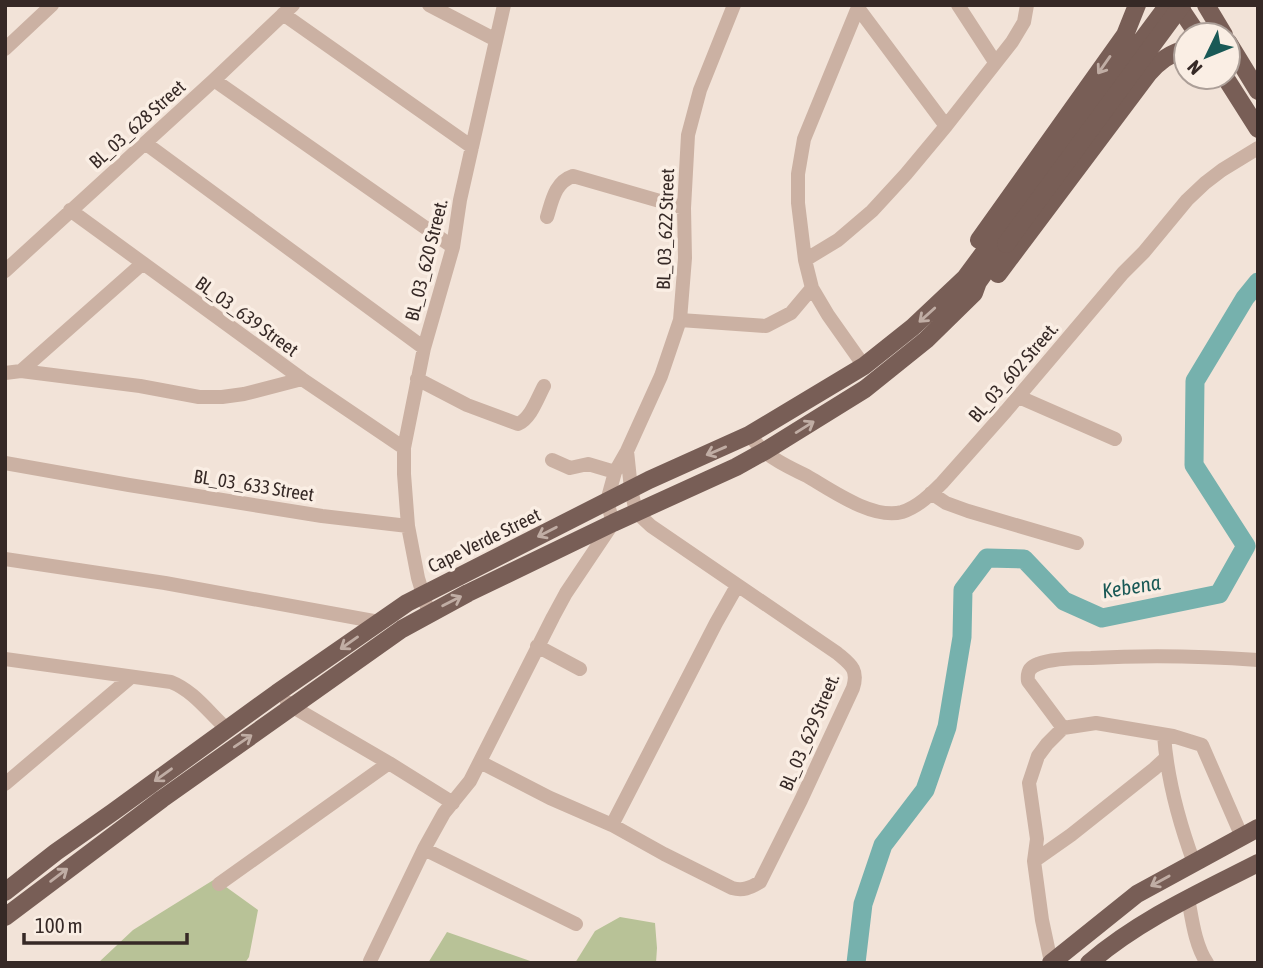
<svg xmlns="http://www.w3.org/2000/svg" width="1263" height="968" font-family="'Asap Condensed',sans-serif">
<rect width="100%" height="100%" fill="#f2e3d8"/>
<path fill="#b8c297" d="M215,879L258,910L249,957L245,963H98L133,930Z
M620,917L655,923L657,948L656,963H575L595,931Z
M447,932L536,963H428Z"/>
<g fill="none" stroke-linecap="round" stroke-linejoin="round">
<path stroke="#76b1ad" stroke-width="19" d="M856,963L863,904L883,845L925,790L947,727L962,637L963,590L987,558L1024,559L1064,601L1102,618L1219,594L1246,546L1194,465L1195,381L1245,298L1258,282"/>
<path stroke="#cbb1a3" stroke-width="14" d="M429,5L496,40
M859,5L804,139L798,174V203L805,260L812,288L828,315L864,366
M958,5L995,62
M858,8L946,126
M283,14L472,147
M5,49L52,5
M214,80L453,247
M145,143L424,348
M70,210L302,379L404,448
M547,217C552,201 555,182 573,176L684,208
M805,260L838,240L872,211L906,174L946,126L1012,42L1024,22L1027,5
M5,271L214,80L293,5
M680,320L766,326L791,313L812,288
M21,371L143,263
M5,373L21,371L140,386L199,397H222L244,394L302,379
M417,379L467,405L518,424C531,418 537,399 544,386
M1019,397L1115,439
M749,435C754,440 759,447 764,451C776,462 793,469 807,476C831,490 873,520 902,512C918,507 931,494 942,483L1006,411L1123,273L1144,252L1187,200L1205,183L1222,170L1258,148
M552,460L570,468L588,464L615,472
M5,463L129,485L322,516L408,526
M931,493L946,503L968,511L1077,543
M5,559L165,583L379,622
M429,614L418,578L408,526L404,474V448L424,348L453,247L460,200L504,5
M537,646L580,669
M5,659L171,682C194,691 209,713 227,729
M287,702L293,707L389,763L453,803
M1063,728L1028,681C1027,673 1029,667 1038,664C1050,659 1077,658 1091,658C1146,655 1203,656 1258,660
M1164,735C1167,778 1179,822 1194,863
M480,762L550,798L612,825L664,854L732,888C743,891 750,888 760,882L801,800L853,688C859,669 850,664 837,653L651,526L636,512L631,489L627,451
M5,784L130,678
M612,825L716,623L737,586
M424,849L576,924
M1034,861L1071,835L1154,769L1166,758
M219,884L389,763
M1188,898C1192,919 1195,945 1207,963
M370,961L424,849L444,813L470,781L553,617L566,593L613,523L607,501L615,472L627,451L661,376L680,320L685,258L684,208L688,135L700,90L734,5
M1051,962L1042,920L1034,861L1037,839L1029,783L1038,756L1047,744L1063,728L1096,723L1173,736L1202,745L1242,837"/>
<path stroke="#785e56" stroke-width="18" d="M1178,5L1198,35
M1206,5L1224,35
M1228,42L1258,91
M1225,77L1258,129
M979,240L1125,35L1137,5
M998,274L1148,74C1158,62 1170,53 1186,49
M5,892L56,852L113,812L277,693L407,603L649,480L749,435L864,366L913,327L965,278L1168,5
M5,917L162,799L402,629L468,593L613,523L736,467L765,451L865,389L926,340L974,293L978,282L1000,251
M1051,963L1137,894L1258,828
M1089,963C1139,920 1199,893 1258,863"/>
<path stroke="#785e56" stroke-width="18" d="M1006,244L1182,5"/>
</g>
<defs><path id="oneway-shaft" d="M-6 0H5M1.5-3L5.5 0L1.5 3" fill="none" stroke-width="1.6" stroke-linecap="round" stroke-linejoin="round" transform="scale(1.75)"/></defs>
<g stroke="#c0ada4">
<use href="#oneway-shaft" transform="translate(1104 65) rotate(125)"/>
<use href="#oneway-shaft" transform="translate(927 315) rotate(138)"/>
<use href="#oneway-shaft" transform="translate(805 427) rotate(-32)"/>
<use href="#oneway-shaft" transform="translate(716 451) rotate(157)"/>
<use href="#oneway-shaft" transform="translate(547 532) rotate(153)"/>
<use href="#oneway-shaft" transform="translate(452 601) rotate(-27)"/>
<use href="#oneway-shaft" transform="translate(349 643) rotate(145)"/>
<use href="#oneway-shaft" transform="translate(243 741) rotate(-34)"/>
<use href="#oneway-shaft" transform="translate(163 775) rotate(144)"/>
<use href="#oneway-shaft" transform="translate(59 875) rotate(-37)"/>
<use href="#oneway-shaft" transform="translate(1160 881) rotate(151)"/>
</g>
<g text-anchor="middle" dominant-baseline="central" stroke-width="7" stroke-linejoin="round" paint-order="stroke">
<g font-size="19" fill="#362926" stroke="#faeee4">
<text transform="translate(137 124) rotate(-42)">BL_03_628 Street</text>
<text transform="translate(665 229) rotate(-88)">BL_03_622 Street</text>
<text transform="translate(426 260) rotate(-76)">BL_03_620 Street.</text>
<text transform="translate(247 316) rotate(36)">BL_03_639 Street</text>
<text transform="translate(1013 372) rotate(-49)">BL_03_602 Street.</text>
<text transform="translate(254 485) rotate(9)">BL_03_633 Street</text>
<text transform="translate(484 540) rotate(-26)">Cape Verde Street</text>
<text transform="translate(809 732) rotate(-67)">BL_03_629 Street.</text>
</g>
<g font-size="21" font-style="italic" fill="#195956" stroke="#faeee4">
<text transform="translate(1131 586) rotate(-9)">Kebena</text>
</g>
</g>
<rect width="1263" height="968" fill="none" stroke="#362926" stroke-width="14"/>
<g transform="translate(1207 56) rotate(227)"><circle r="33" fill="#faeee4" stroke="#ac9f98" stroke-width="2"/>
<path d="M0-5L12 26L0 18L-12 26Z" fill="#195956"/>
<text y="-10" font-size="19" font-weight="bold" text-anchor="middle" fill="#362926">N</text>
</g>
<path d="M24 933v10h163v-10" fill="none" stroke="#362926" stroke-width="3.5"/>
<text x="35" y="933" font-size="21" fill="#362926" stroke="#faeee4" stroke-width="5" paint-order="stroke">100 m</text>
</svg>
